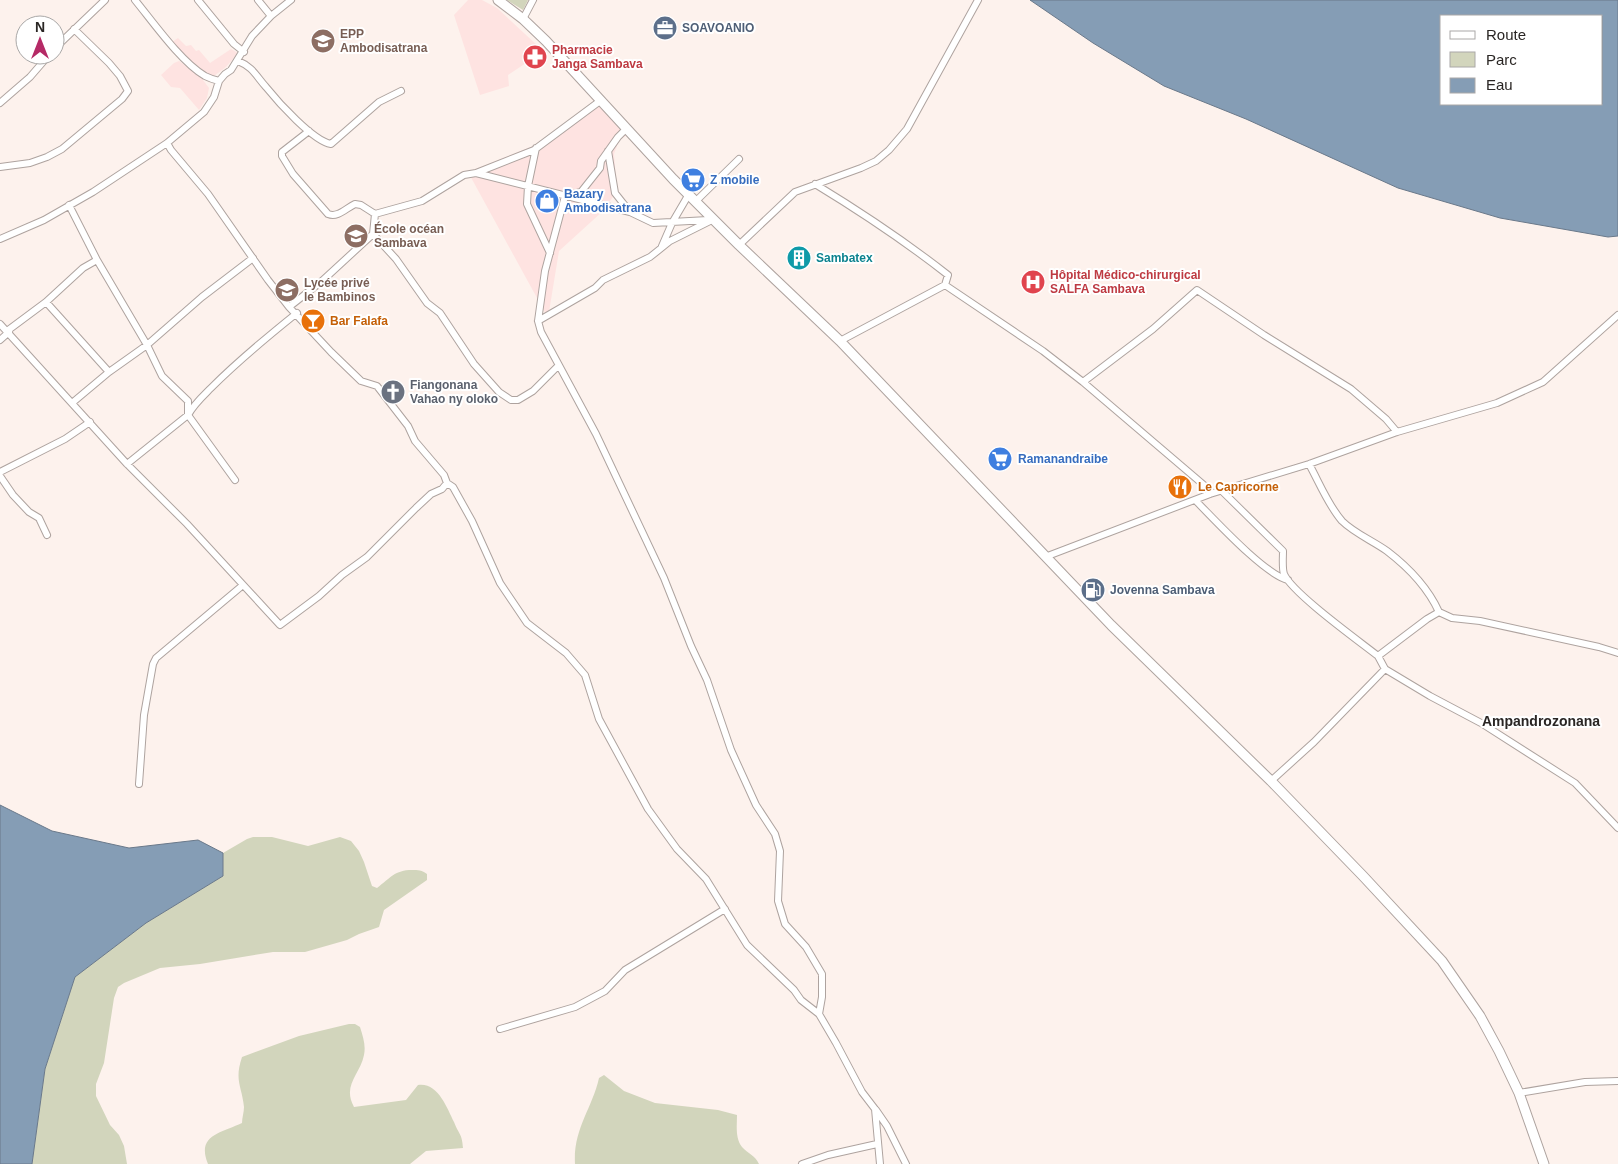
<svg xmlns="http://www.w3.org/2000/svg" width="1618" height="1164" font-family="Arial,sans-serif">
<rect width="100%" height="100%" fill="#fdf2ed"/>
<path fill="#fee3e1" d="M468,0H482L497,8L539,47L525,58L526,63L508,75L509,86L480,95L454,15Z
M178,38L186,46L191,45L196,51L199,50L210,63L231,49L238,53L226,67L214,76L203,73L193,65L172,42Z
M179,61L200,76L209,88L207,98L199,110L180,88L171,87L161,75L174,63Z
M595,100L628,134L619,141L614,154L617,191L603,211L559,251L548,318L468,172L538,144Z"/>
<path fill="#d2d5bc" d="M507,0H528L523,10Z
M253,837H272L308,846L340,837L351,841L359,851L364,862L372,886L377,888C390,878 395,870 412,870C418,870 422,870 427,874V880L384,910L379,927L359,934L347,940L305,952H273L200,964L160,968L124,983L118,987L114,998L104,1063L96,1084V1096L110,1125L119,1135L124,1146L127,1164H32L45,1069L75,977L146,923L223,876V853L247,839Z
M349,1024H355L360,1027C363,1037 366,1045 364,1055C360,1075 342,1085 354,1107L406,1100L418,1085C438,1082 447,1108 454,1122C459,1135 462,1133 463,1148L426,1151L410,1164H208C196,1135 221,1133 242,1123C242,1118 244,1112 244,1107C242,1086 234,1081 242,1057L299,1036Z
M604,1075L624,1091L655,1103L718,1110L737,1115C737,1125 735,1138 742,1147C748,1154 755,1155 759,1164H575C573,1129 592,1109 599,1078Z"/>
<path fill="#859db5" stroke="#6a798a" fill-rule="evenodd" d="M1030,0H1618V236L1608,237L1500,218L1398,188L1246,119L1164,86L1093,43ZM1442,16H1602V104H1442Z
M0,805L52,831L129,848L198,840L223,853V876L146,923L75,977L45,1069L32,1164H0Z"/>
<g fill="none" stroke-linecap="round" stroke-linejoin="round">
<defs>
<path id="minor" d="M135,0C153,22 181,62 205,76C209,78 215,80 219,81
M198,0L234,44L244,52
M258,0L271,16
M523,19L533,0
M55,48L105,0
M238,61C253,67 256,76 266,87C278,102 313,141 331,144L379,102L401,91
M0,103L30,77L49,55
M627,128L618,137L601,161L600,168L581,192L565,196L545,271L538,321L541,332L596,434L664,578L691,646L707,680L731,750L756,805L775,834L780,851L778,901L785,924L806,947L822,974V997L819,1014
M309,131L282,152V156L293,174L328,214C338,218 346,208 355,204L361,205L375,214
M167,143L171,150L208,194L268,280L289,307L331,352L361,381L377,386L408,426L415,441L444,475L447,483L453,487L472,521L500,583L527,623L566,653L585,675L599,719L648,809L677,849L706,879L747,945L794,990L801,1000L819,1014L836,1043L862,1092L875,1109L880,1164
M536,148L528,186L527,204L550,253
M608,151L615,193L630,212L653,223L708,220
M0,167L30,163L47,157L62,149L122,99L128,91L120,76L109,63L74,29
M476,173L630,212
M815,184C861,212 906,242 948,275L945,285
M696,201L739,159
M69,205L97,260
M373,234L396,259L427,303L440,313L474,364L499,392L511,400H518L533,391L558,366
M0,239L44,220L93,192L167,143L204,112L214,97L219,81L225,74L231,70L252,36L271,16L291,0
M739,245L795,192L861,168L876,161L889,150L907,129L978,0
M662,246L672,223L689,194
M46,302L109,372
M289,307L322,281L373,234L375,214L422,201L464,175L476,173L534,150L600,101
M538,321L595,288L603,280L650,257L670,241L714,219
M0,324L127,464L187,524L280,625L319,596L342,575L367,557L416,508L431,494L442,489L447,483
M7,331L46,302L83,268L97,260L147,345L162,376L188,401V415L235,480
M0,340L9,332
M840,341L945,285L1043,351L1083,382L1205,486L1210,494
M1083,382L1153,329L1197,290L1264,335L1351,389L1386,419L1397,432
M72,403L109,372L147,345L202,297L253,258
M127,464L188,415C194,404 202,397 211,388C238,361 267,337 297,313
M1309,464C1319,482 1328,505 1342,521C1354,533 1373,541 1387,551C1408,567 1428,588 1439,612
M0,472L65,439L90,422
M0,476L13,495L29,512L39,518L47,535
M1222,491L1283,551C1283,558 1282,568 1284,574C1292,593 1359,641 1378,656L1385,669L1430,696L1481,723L1575,783L1618,828
M1196,501C1215,520 1264,574 1288,580
M1045,557L1210,494L1309,464L1397,432L1497,403L1543,382L1618,315
M1378,656L1427,619L1439,612L1452,618L1480,621L1599,647L1618,653
M1271,781L1314,742L1385,669
M139,784L144,715L153,664L156,658L243,585
M500,1029L575,1007L605,991L625,970L725,909
M1519,1093L1585,1082L1618,1081
M876,1110L887,1126L906,1164
M802,1164L828,1155L877,1144"/>
<path id="secondary" d="M498,0L523,19L546,41L673,179L739,245L840,341L1111,625L1271,781L1363,876L1442,961L1480,1016L1499,1051L1519,1093L1544,1164"/>
</defs>
<use href="#minor" stroke="#aea39f" stroke-width="8"/>
<use href="#secondary" stroke="#aea39f" stroke-width="11"/>
<use href="#minor" stroke="#fff" stroke-width="6"/>
<use href="#secondary" stroke="#fff" stroke-width="9"/>
</g>
<defs>
<symbol id="office-disc" viewBox="-11 -11 22 22"><circle r="9.5" fill="#5c6f8a" stroke="#fff"/><path d="M-6-3h4V-5.5h4V-3h4V5H-6ZM-1-4.5V-3h2v-1.5ZM-6 0V1H6V0Z" fill="#fff"/></symbol>
<symbol id="school-disc" viewBox="-11 -11 22 22"><circle r="9.5" fill="#8d6e63" stroke="#fff"/><path d="M0-5L7-2L0 1L-7-2ZM-4 1L0 2.5L4 1V4Q0 6-4 4Z" fill="#fff"/></symbol>
<symbol id="pharmacy-disc" viewBox="-11 -11 22 22"><circle r="9.5" fill="#e0444e" stroke="#fff"/><path d="M-2-6h4v4h4v4h-4v4h-4v-4h-4v-4h4Z" fill="#fff"/></symbol>
<symbol id="supermarket-disc" viewBox="-11 -11 22 22"><circle r="9.5" fill="#3f7fe0" stroke="#fff"/><path d="M-6-5.5h2.5l.6 2H6L4.5 2H-2.5L-4.4-4H-6ZM-1.5 3.2a1.3 1.3 0 1 0 .1 0ZM3 3.2a1.3 1.3 0 1 0 .1 0Z" fill="#fff"/></symbol>
<symbol id="shop-disc" viewBox="-11 -11 22 22"><circle r="9.5" fill="#3f7fe0" stroke="#fff"/><path d="M-5-2.5h2.3a2.7 3.5 0 0 1 5.4 0H5L5.5 6h-11ZM-1.5-2.5h3a1.5 2.3 0 0 0-3 0Z" fill="#fff"/></symbol>
<symbol id="building-disc" viewBox="-11 -11 22 22"><circle r="9.5" fill="#0f9aa8" stroke="#fff"/><path d="M-4-6H4V6H1V3H-1V6H-4ZM-2.5-4.3h1.7v1.8h-1.7ZM.8-4.3h1.7v1.8H.8ZM-2.5-1h1.7V.8h-1.7ZM.8-1h1.7V.8H.8Z" fill="#fff"/></symbol>
<symbol id="hospital-disc" viewBox="-11 -11 22 22"><circle r="9.5" fill="#e0444e" stroke="#fff"/><path d="M-5-5h3v3.5h4V-5h3V5h-3V1.5h-4V5h-3Z" fill="#fff"/></symbol>
<symbol id="bar-disc" viewBox="-11 -11 22 22"><circle r="9.5" fill="#e8710a" stroke="#fff"/><path d="M-6-5H6L.8 .8V4.5H3.5V6h-7V4.5H-.8V.8Z" fill="#fff"/></symbol>
<symbol id="church-disc" viewBox="-11 -11 22 22"><circle r="9.5" fill="#6b7280" stroke="#fff"/><path d="M-1.2-6h2.4v3.5h3.3v2.4h-3.3V6h-2.4V-.1h-3.3v-2.4h3.3Z" fill="#fff"/></symbol>
<symbol id="restaurant-disc" viewBox="-11 -11 22 22"><circle r="9.5" fill="#e8710a" stroke="#fff"/><path d="M-5-6h1v4h1v-4h1v4h1v-4h1v5L-1.5 .5V6h-2V.5L-5-1ZM5-6V6H3V1.5H1.5Q1.5-4 5-6Z" fill="#fff"/></symbol>
<symbol id="fuel-disc" viewBox="-11 -11 22 22"><circle r="9.5" fill="#5c6f8a" stroke="#fff"/><path d="M-5.5-6h7V0h2V4h1.3V-2.5L3-4.5l.8-.8L6-3V5H2.5V1h-1V6h-7ZM-4.2-4.7v3.2H.2V-4.7Z" fill="#fff"/></symbol>
</defs>
<g fill-rule="evenodd">
<use href="#office-disc" x="651" y="14" width="28" height="28"/>
<use href="#school-disc" x="309" y="27" width="28" height="28"/>
<use href="#pharmacy-disc" x="521" y="43" width="28" height="28"/>
<use href="#supermarket-disc" x="679" y="166" width="28" height="28"/>
<use href="#shop-disc" x="533" y="187" width="28" height="28"/>
<use href="#school-disc" x="342" y="222" width="28" height="28"/>
<use href="#building-disc" x="785" y="244" width="28" height="28"/>
<use href="#hospital-disc" x="1019" y="268" width="28" height="28"/>
<use href="#school-disc" x="273" y="276" width="28" height="28"/>
<use href="#bar-disc" x="299" y="307" width="28" height="28"/>
<use href="#church-disc" x="379" y="378" width="28" height="28"/>
<use href="#supermarket-disc" x="986" y="445" width="28" height="28"/>
<use href="#restaurant-disc" x="1166" y="473" width="28" height="28"/>
<use href="#fuel-disc" x="1079" y="576" width="28" height="28"/>
</g>
<g text-anchor="middle" dominant-baseline="central" stroke-width="4" stroke-linejoin="round" paint-order="stroke">
<g font-size="12" font-weight="bold" fill="#4e5e75" stroke="#fff" text-anchor="start">
<text x="682" y="28">SOAVOANIO</text>
<text x="1110" y="590">Jovenna Sambava</text>
</g>
<g font-size="12" font-weight="bold" fill="#785e54" stroke="#fff" text-anchor="start">
<text x="340" y="34">EPP<tspan x="340" dy="14">Ambodisatrana</tspan></text>
<text x="374" y="229">École océan<tspan x="374" dy="14">Sambava</tspan></text>
<text x="304" y="283">Lycée privé<tspan x="304" dy="14">le Bambinos</tspan></text>
</g>
<g font-size="12" font-weight="bold" fill="#be3a42" stroke="#fff" text-anchor="start">
<text x="552" y="50">Pharmacie<tspan x="552" dy="14">Janga Sambava</tspan></text>
<text x="1050" y="275">Hôpital Médico-chirurgical<tspan x="1050" dy="14">SALFA Sambava</tspan></text>
</g>
<g font-size="12" font-weight="bold" fill="#366cbe" stroke="#fff" text-anchor="start">
<text x="710" y="180">Z mobile</text>
<text x="564" y="194">Bazary<tspan x="564" dy="14">Ambodisatrana</tspan></text>
<text x="1018" y="459">Ramanandraibe</text>
</g>
<g font-size="12" font-weight="bold" fill="#0d838f" stroke="#fff" text-anchor="start">
<text x="816" y="258">Sambatex</text>
</g>
<g font-size="12" font-weight="bold" fill="#c56008" stroke="#fff" text-anchor="start">
<text x="330" y="321">Bar Falafa</text>
<text x="1198" y="487">Le Capricorne</text>
</g>
<g font-size="12" font-weight="bold" fill="#5b616d" stroke="#fff" text-anchor="start">
<text x="410" y="385">Fiangonana<tspan x="410" dy="14">Vahao ny oloko</tspan></text>
</g>
<g font-size="14" font-weight="bold" fill="#2a2624" stroke="#fff">
<text x="1541" y="721">Ampandrozonana</text>
</g>
</g>
<rect x="1440" y="15" width="162" height="90" fill="#ffffff" stroke="#aaa8a7"/>
<rect x="1450" y="31" width="25" height="8" fill="#ffffff" stroke="#aaa8a7"/>
<text x="1486" y="40" font-size="15" fill="#2a2624">Route</text>
<rect x="1450" y="52" width="25" height="15" fill="#d2d5bc" stroke="#aaa8a7"/>
<text x="1486" y="65" font-size="15" fill="#2a2624">Parc</text>
<rect x="1450" y="78" width="25" height="15" fill="#859db5" stroke="#aaa8a7"/>
<text x="1486" y="90" font-size="15" fill="#2a2624">Eau</text>
<g transform="translate(40 40)"><circle r="24" fill="#ffffff" stroke="#aaa8a7"/>
<path d="M0-4L9 19L0 12L-9 19Z" fill="#b52a66"/>
<text y="-8" font-size="14" font-weight="bold" text-anchor="middle" fill="#2a2624">N</text>
</g>
</svg>
